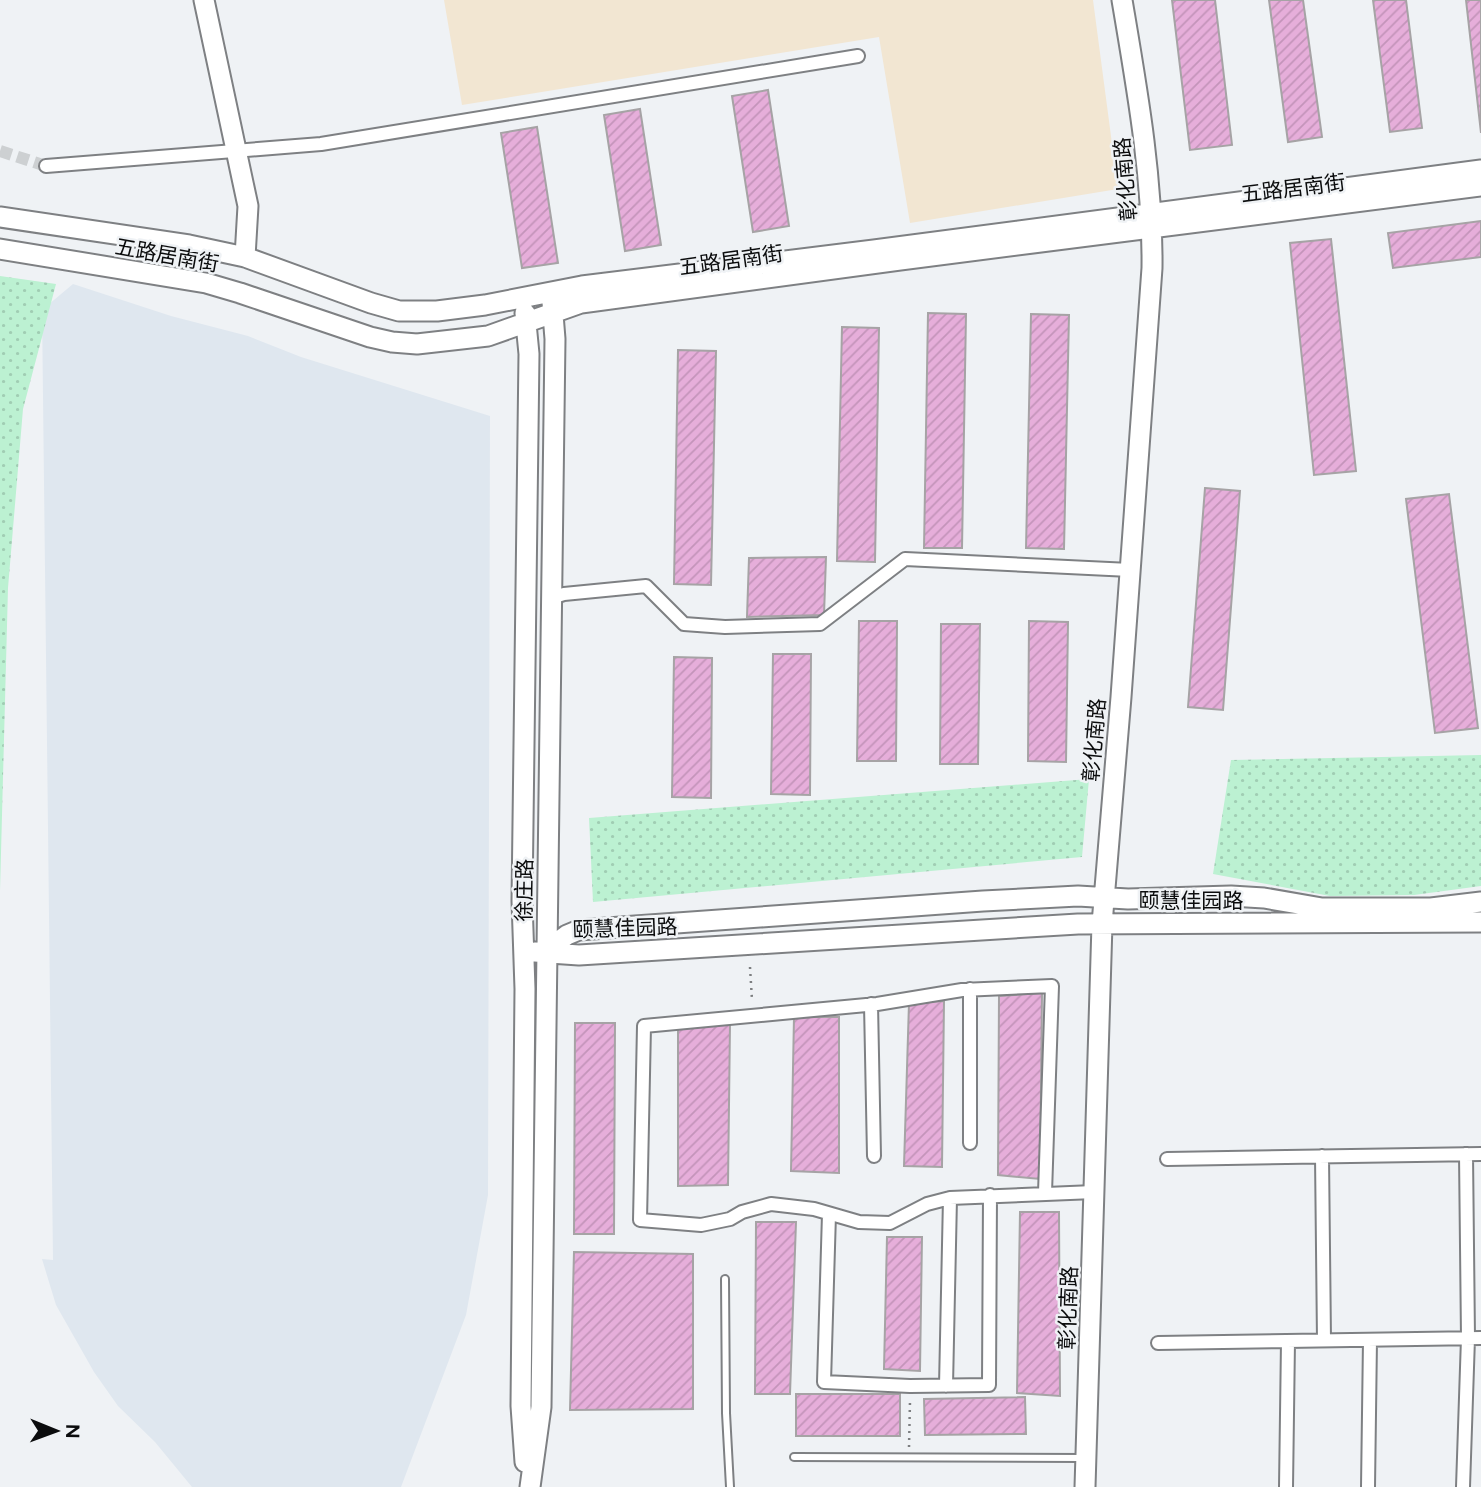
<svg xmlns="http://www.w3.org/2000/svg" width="1481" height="1487" font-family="Figtree,'Noto Sans SC',sans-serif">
<defs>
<pattern id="park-dots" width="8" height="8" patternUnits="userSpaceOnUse" patternTransform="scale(1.75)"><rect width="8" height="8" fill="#bcf1d2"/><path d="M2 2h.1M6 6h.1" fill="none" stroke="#a0cdb3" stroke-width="1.8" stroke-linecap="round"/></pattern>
<pattern id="building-hatch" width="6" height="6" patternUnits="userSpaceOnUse" patternTransform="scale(1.75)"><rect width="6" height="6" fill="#e6aeda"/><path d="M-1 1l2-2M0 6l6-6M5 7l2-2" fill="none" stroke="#c494ba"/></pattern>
</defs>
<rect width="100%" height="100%" fill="#eff2f5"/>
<path fill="#dfe7ef" d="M73,284L171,316L248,336L301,357L490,416L488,1195L466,1315L401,1487H192L155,1442L118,1406L94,1372L56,1305L42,1259L53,1260L42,310Z"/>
<path fill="#f2e6d2" d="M444,0H1093L1118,189L910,223L879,37L462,105Z"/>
<path fill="url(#park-dots)" d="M0,276L56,284L23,409L8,588L0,891Z
M1481,755V886L1414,895L1330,896L1213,874L1231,760Z
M1089,779L1082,857L593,902L589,818Z"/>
<path fill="url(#building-hatch)" stroke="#a6a3a5" stroke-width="2" d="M1172,0H1215L1232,145L1190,150Z
M1269,0H1303L1322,137L1288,142Z
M1373,0H1406L1422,128L1390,132Z
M1466,0H1481V133Z
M768,90L789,226L753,232L732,96Z
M640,109L661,245L625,251L604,115Z
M537,127L558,263L522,268L501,133Z
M1481,221V257L1393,268L1388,233Z
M1331,239L1356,471L1314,475L1290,243Z
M928,313L966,314L962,548H924Z
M1031,314L1069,315L1064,549L1026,548Z
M842,327L879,328L875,562L837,561Z
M678,350L716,351L711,585L674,584Z
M1205,488L1240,491L1223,710L1188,707Z
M1449,494L1478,728L1435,733L1406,499Z
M826,557L824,615L747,617L749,558Z
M859,621H897L896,761H857Z
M1029,621L1068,622L1066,762L1028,761Z
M941,624H980L978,764H940Z
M773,654H811L810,795L771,794Z
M674,657L712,658L711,798L672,797Z
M1042,993L1040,1179L998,1175L999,996Z
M944,1001L942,1167L904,1166L909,1003Z
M794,1017H839V1173L791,1171Z
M575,1023H615L614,1234H574Z
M730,1024L728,1185L678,1186V1026Z
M1020,1212H1059L1060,1396L1017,1393Z
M756,1222H796L790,1394H755Z
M887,1237H922L920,1371L884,1369Z
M574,1252L693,1254V1409L570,1410Z
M796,1394H900V1436H796Z
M1025,1397L1026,1434L925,1435L924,1399Z"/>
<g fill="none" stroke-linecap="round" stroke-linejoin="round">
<path stroke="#cdd0d2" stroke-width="12" stroke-dasharray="12 6" stroke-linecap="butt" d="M0,151L46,166"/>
<defs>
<path id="lane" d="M725,1279L726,1413L730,1487
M794,1457L1084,1458"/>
<path id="street" d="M46,166L321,144L858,56
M551,598L564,594L646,586L684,624L725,627L820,624L905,559L1130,570
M871,1004L874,1156
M970,1143V989
M1322,1156L1324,1340
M1167,1159L1481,1154
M1045,1193L1052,986L962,990L877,1004L644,1026L640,1220L701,1225L730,1219L742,1212L771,1204L814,1209L859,1222L890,1223L927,1204L950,1198L1094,1192
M829,1214L824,1382L910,1386L989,1385L990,1195
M1158,1343L1481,1338
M946,1386L950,1198
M1286,1487L1288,1341
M1368,1487L1370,1340
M1463,1487L1468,1338L1466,1154"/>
<path id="secondary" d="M204,0L248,206L245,257
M0,217L189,245L245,257L371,303L399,311H437L485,305L582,286L874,250L1481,170
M0,249L206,283L240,293L370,337L392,342L417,344L488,336L581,303L900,260L1481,186
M546,951L567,935L579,930L983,901L1078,896L1128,899L1231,896L1264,898L1322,908H1431L1481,902
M535,952L579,955L1078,924L1481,922
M525,1462L521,1406L525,989L522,901L529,354L525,313
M530,1487L541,1407L555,339L552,302
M1085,1487L1102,924L1121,697L1152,268C1153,177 1137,89 1122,0"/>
</defs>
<use href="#lane" stroke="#7e8083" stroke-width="10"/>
<use href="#street" stroke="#7e8083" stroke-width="16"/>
<use href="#secondary" stroke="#7e8083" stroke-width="23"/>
<path stroke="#7d7f81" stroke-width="2.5" stroke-dasharray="2 5" stroke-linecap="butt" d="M750,967L752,1000
M909,1447L910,1401"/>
<use href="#lane" stroke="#fff" stroke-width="6"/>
<use href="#street" stroke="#fff" stroke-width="12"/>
<use href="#secondary" stroke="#fff" stroke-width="19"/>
</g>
<g text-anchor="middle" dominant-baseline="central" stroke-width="5" stroke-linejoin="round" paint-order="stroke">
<g font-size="21" fill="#0b0c0d" stroke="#eff2f5">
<text transform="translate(1125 179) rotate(-95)">彰化南路</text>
<text transform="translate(1293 188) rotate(-7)">五路居南街</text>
<text transform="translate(167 255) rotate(10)">五路居南街</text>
<text transform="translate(731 260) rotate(-8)">五路居南街</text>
<text transform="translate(1094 740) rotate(-85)">彰化南路</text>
<text transform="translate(524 890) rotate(-89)">徐庄路</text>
<text x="1191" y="900">颐慧佳园路</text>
<text transform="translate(625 928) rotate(-2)">颐慧佳园路</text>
<text transform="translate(1068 1308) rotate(-88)">彰化南路</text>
</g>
</g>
<g transform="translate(56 1431) rotate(91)" stroke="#eff2f5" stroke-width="5" paint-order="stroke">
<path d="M0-5L12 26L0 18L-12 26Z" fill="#0b0c0d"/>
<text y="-10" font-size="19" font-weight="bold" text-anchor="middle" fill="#0b0c0d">N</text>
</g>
</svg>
